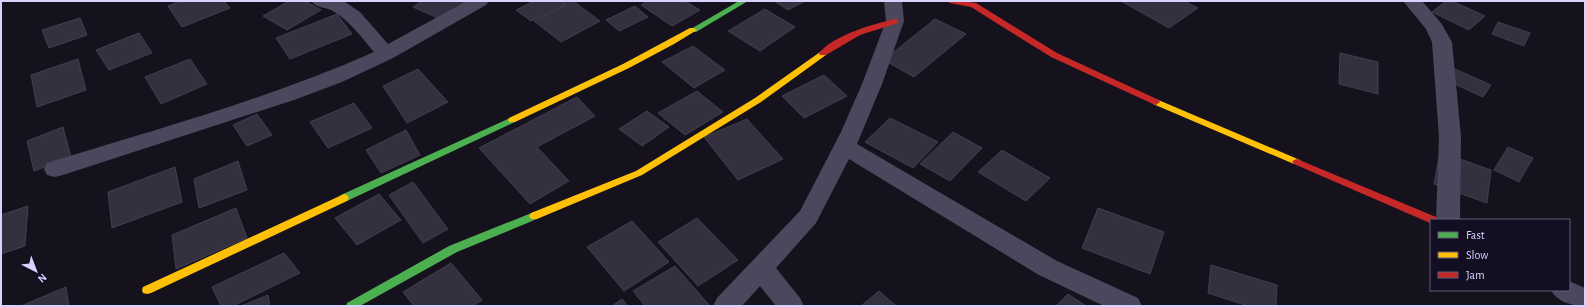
<svg xmlns="http://www.w3.org/2000/svg" width="1586" height="307" font-family="'Alegreya Sans',sans-serif">
<rect width="100%" height="100%" fill="#15121d"/>
<path fill="#343040" stroke="#433d51" d="M180,1H224L230,8L182,27L168,6Z
M289,1H305L321,10L287,30L263,16Z
M422,1H466L440,19L413,7Z
M534,1H565L567,3L531,21L516,10Z
M573,1L600,21L561,42L534,21Z
M649,1H685L700,10L672,26L641,5Z
M774,1H805L788,10Z
M1121,1H1184L1198,8L1169,28Z
M1446,1H1452L1485,16L1469,30L1432,12Z
M635,6L648,17L619,31L606,20Z
M765,9L795,27L760,51L728,31Z
M337,14L352,34L290,59L276,38Z
M80,18L87,35L49,48L42,30Z
M935,19L966,34L914,77L884,60Z
M1498,22L1530,33L1524,46L1492,34Z
M139,33L152,53L109,70L96,50Z
M693,46L725,70L694,88L662,62Z
M1340,53L1378,62V94L1339,84Z
M78,59L86,90L37,107L31,75Z
M190,59L207,84L161,104L145,77Z
M1446,65L1491,85L1483,97L1437,76Z
M418,69L448,102L407,123L383,86Z
M824,75L847,96L804,118L782,96Z
M697,91L723,112L685,135L658,113Z
M577,97L595,116L537,147L569,181L530,204L479,148Z
M354,103L372,128L328,148L310,122Z
M647,111L669,127L642,146L619,129Z
M257,114L272,135L247,146L233,125Z
M890,118L938,142L913,168L865,142Z
M747,119L783,159L738,180L704,137Z
M63,127L71,157L34,171L27,141Z
M406,130L420,155L381,173L366,150Z
M953,132L982,148L950,181L920,164Z
M1508,147L1533,158L1519,182L1494,170Z
M1002,150L1050,178L1026,201L978,172Z
M1440,152L1491,170L1487,203L1434,184Z
M238,161L247,190L199,208L194,179Z
M175,167L182,202L112,228L108,192Z
M413,182L448,229L423,243L389,195Z
M379,194L401,220L357,245L335,218Z
M28,206L25,246L1,254V215Z
M236,208L247,238L176,269L172,235Z
M1098,208L1164,232L1150,274L1082,248Z
M697,218L738,260L698,286L658,242Z
M632,221L669,262L624,291L587,247Z
M284,253L300,273L233,306H221L212,287Z
M451,263L482,300L473,306H414L403,292Z
M1211,265L1277,285L1276,306H1248L1208,293Z
M675,266L710,306H645L633,291Z
M66,287L69,306H21Z
M879,291L896,306H861Z
M1068,294L1086,306H1056Z
M268,295L270,306H241Z
M622,299L628,306H612Z"/>
<g fill="none" stroke-linecap="round" stroke-linejoin="round">
<path fill="#4b485e" fill-rule="evenodd" d="M311,1L345,2L360,12L388,44L467,1H489L486,5L393,58L342,82L294,100L63,175L55,177L47,175L44,169L47,163C157,129 268,99 374,52C361,37 350,21 333,11C326,7 316,8 311,1Z
M884,1H902L904,21L882,84L857,144L1057,261L1138,298L1142,306H1104L1039,275L849,159L816,223L776,268L800,298L804,306H776L760,286L742,306H713L717,298L800,211L841,132L862,84L886,21Z
M1403,1H1422L1441,23L1452,42L1461,137L1460,220H1436L1439,137L1432,42L1426,29Z
M1569,281L1585,288V306C1572,306 1557,302 1551,290H1569Z"/>
<path fill="#4caf50" fill-rule="evenodd" d="M739,1H748L696,32H693L689,30Z
M512,117L515,118L516,120L515,122L347,201H341L339,198L341,195Z
M534,212L537,213L539,216L537,219L457,252L360,306H346L347,303L449,246Z"/>
<path fill="#ffc107" fill-rule="evenodd" d="M690,28H693L697,30L674,44L629,68L515,122H509L508,120L509,118L623,64Z
M823,50L826,51L827,53L826,55L761,102L642,175L537,219H531L529,216L531,213L636,171L755,98Z
M1156,99L1300,160L1302,162L1300,164H1294L1153,104L1152,102Z
M344,194L347,195L349,198L347,201L151,293L147,294L143,293L142,290L143,287Z"/>
<path fill="#c62828" fill-rule="evenodd" d="M946,1H963L976,3L1057,53L1159,100L1160,102L1156,105L1153,104L1051,57L971,7L950,3Z
M895,19H898V23L860,35L826,55H820L819,53C834,35 873,24 895,19Z
M1297,159L1436,217L1438,220H1431V223H1430L1294,164L1292,162L1294,160Z"/>
</g>
<rect width="1586" height="307" fill="none" stroke="#d9d1fe" stroke-width="4"/>
<rect x="1430" y="219" width="140" height="72" fill="#130e22" stroke="#625c7a"/>
<rect x="1438" y="232" width="20" height="6" fill="#4caf50" stroke="#625c7a"/>
<text x="1466" y="239" font-size="12" fill="#d9d1fe">Fast</text>
<rect x="1438" y="252" width="20" height="6" fill="#ffc107" stroke="#625c7a"/>
<text x="1466" y="259" font-size="12" fill="#d9d1fe">Slow</text>
<rect x="1438" y="272" width="20" height="6" fill="#c62828" stroke="#625c7a"/>
<text x="1466" y="279" font-size="12" fill="#d9d1fe">Jam</text>
<g transform="translate(36 271) rotate(138)" stroke="#130e22" stroke-width="3" paint-order="stroke">
<path d="M0-3L7 15L0 10L-7 15Z" fill="#d9d1fe"/>
<text y="-6" font-size="11" font-weight="bold" text-anchor="middle" fill="#d9d1fe">N</text>
</g>
</svg>
